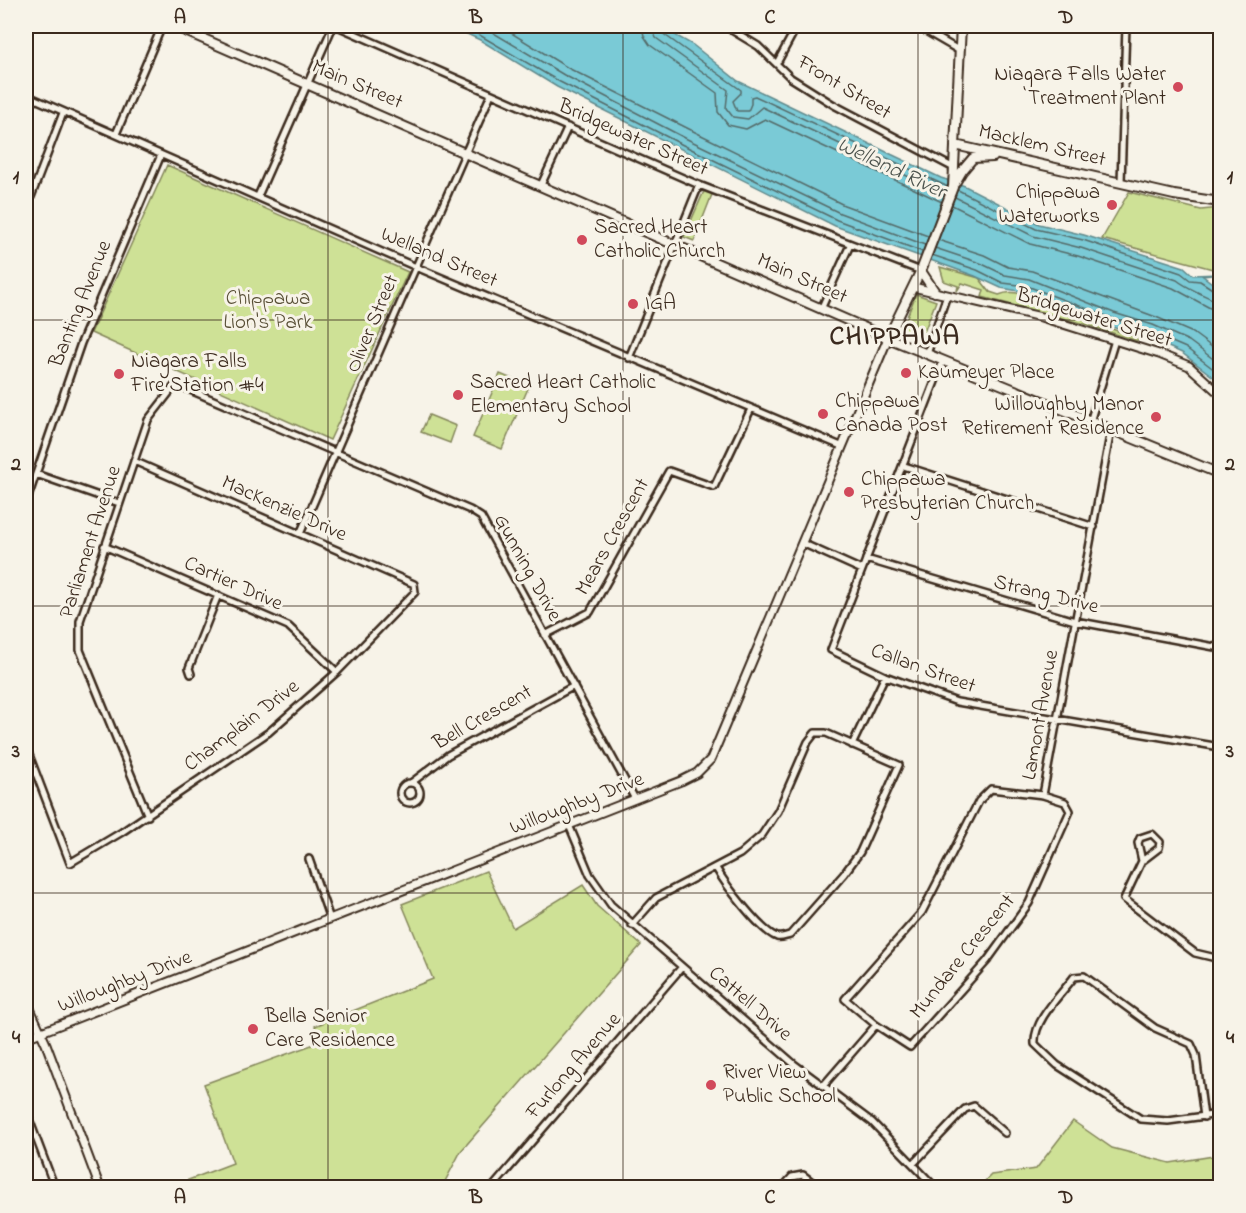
<svg xmlns="http://www.w3.org/2000/svg" width="1246" height="1213" font-family="'Indie Flower',sans-serif">
<rect width="100%" height="100%" fill="#f7f3e8"/>
<filter id="ink" filterUnits="userSpaceOnUse"><feTurbulence type="fractalNoise" baseFrequency=".0167" numOctaves="2"/><feDisplacementMap in="SourceGraphic" scale="12" xChannelSelector="R" yChannelSelector="G"/><feConvolveMatrix kernelMatrix="1 2 1 2 8 2 1 2 1" color-interpolation-filters="sRGB"/></filter>
<g filter="url(#ink)">
<path fill="#cee196" stroke="#84865a" stroke-width="1.5" d="M167,165L408,272L330,440L91,333Z
M705,189L713,192L694,241L684,237Z
M1129,192L1201,210L1220,208V271L1102,239Z
M940,267L979,278L990,292L999,295C1013,289 1026,295 1040,301L1042,305L1138,338L1137,341L1085,324L982,297L984,290L962,283L957,291L958,286L944,281Z
M916,294L936,301L921,340L901,332Z
M500,374L529,386L502,449L473,437Z
M429,415L456,426L450,443L421,432Z
M486,871L513,928L583,885L597,906L641,945L461,1151L442,1187H170L233,1163L204,1084L320,1042L315,1026L433,979L402,904Z
M1073,1121L1112,1148L1170,1163L1220,1155V1187H979L991,1175L1036,1169Z"/>
<path fill="#7acad6" stroke="#618a8c" stroke-width="1.5" d="M450,26H659L693,45L738,81L941,178L965,186L1039,224L1084,235L1184,267L1193,275L1220,274L1203,276L1220,289V382L1182,353L1148,338L1109,326L1025,292L1001,288L975,276L835,226L557,87L480,40Z"/>
<g fill="none" stroke-linecap="round" stroke-linejoin="round">
<path stroke="#546a68" stroke-width="1.5" d="M464,26L560,82L683,145L837,220L923,252
M482,26L564,75L687,139L840,213L925,245
M500,26L568,68L691,130L844,205L928,236
M642,26L644,36L650,45L717,93L718,112L728,125L746,129L765,119L942,202
M651,26L656,38L728,90L726,108L733,117L748,119L762,107L945,194
M659,26L662,33L741,90V93L733,101L737,111H748L751,104V97L755,96L948,187
M958,190L1036,229L1083,240L1181,273L1190,280L1200,281L1220,294
M955,197L1033,236L1081,248L1177,280C1183,285 1213,301 1220,301
M952,205L1030,244L1078,256L1173,288L1210,308L1220,310
M938,240L984,255L1008,267L1032,271L1156,317L1193,333L1220,353
M935,248L980,263L1005,275L1029,279L1114,313L1153,325L1189,341L1220,364
M932,255L977,270L1003,283L1027,286L1151,333L1186,348L1220,374"/>
<defs>
<path id="minor" d="M337,26L699,185L921,271
M725,26L758,46L791,78L834,105L954,168
M917,26L960,51
M777,63L797,26
M26,95L416,267L841,446
M116,134L162,26
M1121,182L1126,26
M541,185L568,127
M258,196L333,26
M26,210L63,113
M822,307L850,245
M927,354L947,295
M629,358L699,185
M943,361L831,650L885,676L957,702L1220,747
M1090,422L1115,340
M904,466L1094,527
M36,474L119,503
M26,503L81,343L161,155
M300,534L491,94
M802,543L862,570
M104,546L288,626L337,672
M866,559L1075,621L1220,648
M545,635L590,612L669,471L714,487L751,409
M191,674L189,668L218,595
M852,745L885,676
M26,747L70,863L122,832L269,732L337,672L415,592L414,584L134,461
M411,783L448,755L574,686
M400 793a10 10 0 1 1 20 0a10 10 0 1 1-20 0Z
M991,789L1043,795L1065,802L1070,811L1029,903L987,961L910,1047L876,1025L845,999L922,912L979,801Z
M1043,795L1111,430
M148,816L80,650V621L148,420L176,384L470,510L481,517L635,799
M569,825L590,875L611,905L794,1064L872,1122L936,1188
M309,859L330,919
M1142,861L1138,843L1140,838L1152,834L1160,842L1159,848L1142,861L1124,899L1195,953L1220,959
M632,925L656,898L740,854L762,835L778,811L808,742L815,733H826L899,765L860,852L844,874L790,935C785,936 782,938 777,937C760,931 725,884 716,868
M823,1086L876,1025
M26,1111L55,1188
M1204,1117L1196,1055L1191,1044L1155,1028L1084,976L1074,977C1061,995 1033,1020 1035,1044L1057,1065L1141,1119L1168,1121L1220,1114
M913,1164L965,1109L974,1106L1005,1133
M492,1188L682,967
M782,1188L792,1177L803,1175L820,1188"/>
<path id="tertiary" d="M913,287L1041,317L1159,354L1189,366L1220,394
M26,1000L46,1044L100,1188
M26,1038L681,781L697,773L711,759L888,338"/>
<path id="secondary" d="M174,26L888,338L1220,474
M955,145L1174,195L1220,202
M955,183L962,171L973,158L993,157
M921,271L935,292
M888,338L922,268L953,187L961,26"/>
</defs>
<use href="#minor" stroke="#3b2a1e" stroke-width="10"/>
<use href="#tertiary" stroke="#3b2a1e" stroke-width="11"/>
<use href="#secondary" stroke="#3b2a1e" stroke-width="12"/>
<use href="#minor" stroke="#f7f3e8" stroke-width="5"/>
<use href="#tertiary" stroke="#f7f3e8" stroke-width="7"/>
<use href="#secondary" stroke="#f7f3e8" stroke-width="8"/>
<path stroke="#3b2a1e" stroke-width="2" stroke-dasharray="9 4.5" stroke-linecap="butt" d="M756,31L758,26"/>
</g>
</g>
<path fill="none" stroke="#3b2a1e" stroke-width="1.5" stroke-opacity="0.55" d="M328,26V1188M623,26V1188M918,26V1188M26,320H1220M26,606H1220M26,893H1220"/>
<g fill="#d1495b" stroke="#f7f3e8" stroke-width="2">
<circle cx="1178" cy="87" r="6"/>
<circle cx="1112" cy="205" r="6"/>
<circle cx="582" cy="240" r="6"/>
<circle cx="633" cy="304" r="6"/>
<circle cx="906" cy="373" r="6"/>
<circle cx="119" cy="374" r="6"/>
<circle cx="458" cy="395" r="6"/>
<circle cx="823" cy="414" r="6"/>
<circle cx="1156" cy="417" r="6"/>
<circle cx="849" cy="492" r="6"/>
<circle cx="253" cy="1029" r="6"/>
<circle cx="711" cy="1085" r="6"/>
</g>
<g text-anchor="middle" dominant-baseline="central" stroke-width="6" stroke-linejoin="round" paint-order="stroke">
<g font-size="21" fill="#3b2a1e" stroke="#f7f3e8" text-anchor="start">
<text x="1166" y="75" text-anchor="end">Niagara Falls Water<tspan x="1166" dy="24">Treatment Plant</tspan></text>
<text x="1100" y="193" text-anchor="end">Chippawa<tspan x="1100" dy="24">Waterworks</tspan></text>
<text x="594" y="228">Sacred Heart<tspan x="594" dy="24">Catholic Church</tspan></text>
<text x="645" y="304">IGA</text>
<text x="131" y="362">Niagara Falls<tspan x="131" dy="24">Fire Station #4</tspan></text>
<text x="918" y="373">Kaumeyer Place</text>
<text x="470" y="383">Sacred Heart Catholic<tspan x="470" dy="24">Elementary School</tspan></text>
<text x="835" y="402">Chippawa<tspan x="835" dy="24">Canada Post</tspan></text>
<text x="1144" y="405" text-anchor="end">Willoughby Manor<tspan x="1144" dy="24">Retirement Residence</tspan></text>
<text x="861" y="480">Chippawa<tspan x="861" dy="24">Presbyterian Church</tspan></text>
<text x="265" y="1017">Bella Senior<tspan x="265" dy="24">Care Residence</tspan></text>
<text x="723" y="1073">River View<tspan x="723" dy="24">Public School</tspan></text>
</g>
<g font-size="21" fill="#3b2a1e" stroke="#f7f3e8">
<text transform="translate(357 85) rotate(23)">Main Street</text>
<text transform="translate(844 88) rotate(31)">Front Street</text>
<text transform="translate(633 138) rotate(24)">Bridgewater Street</text>
<text transform="translate(1042 146) rotate(13)">Macklem Street</text>
<text transform="translate(439 258) rotate(23)">Welland Street</text>
<text transform="translate(802 279) rotate(24)">Main Street</text>
<text transform="translate(81 304) rotate(-68)">Banting Avenue</text>
<text transform="translate(1094 318) rotate(17)">Bridgewater Street</text>
<text transform="translate(373 324) rotate(-67)">Oliver Street</text>
<text transform="translate(284 509) rotate(24)">MacKenzie Drive</text>
<text transform="translate(613 537) rotate(-61)">Mears Crescent</text>
<text transform="translate(91 542) rotate(-72)">Parliament Avenue</text>
<text transform="translate(527 568) rotate(61)">Gunning Drive</text>
<text transform="translate(233 584) rotate(24)">Cartier Drive</text>
<text transform="translate(1046 595) rotate(14)">Strang Drive</text>
<text transform="translate(923 669) rotate(20)">Callan Street</text>
<text transform="translate(1041 715) rotate(-80)">Lamont Avenue</text>
<text transform="translate(483 718) rotate(-30)">Bell Crescent</text>
<text transform="translate(242 726) rotate(-37)">Champlain Drive</text>
<text transform="translate(577 804) rotate(-21)">Willoughby Drive</text>
<text transform="translate(963 957) rotate(-51)">Mundare Crescent</text>
<text transform="translate(125 982) rotate(-21)">Willoughby Drive</text>
<text transform="translate(750 1004) rotate(41)">Cattell Drive</text>
<text transform="translate(574 1066) rotate(-49)">Furlong Avenue</text>
</g>
<g font-size="21" fill="#584f36" stroke="#f7f3e8">
<text x="268" y="299">Chippawa<tspan x="268" dy="24">Lion's Park</tspan></text>
</g>
<g font-size="22" font-style="italic" fill="#4b524c" stroke="#f7f3e8">
<text transform="translate(891 169) rotate(25)">Welland River</text>
</g>
<g font-size="27" font-weight="bold" letter-spacing="1.5" fill="#3b2a1e" stroke="#f7f3e8">
<text x="895" y="337">CHIPPAWA</text>
</g>
</g>
<rect width="1246" height="1213" fill="none" stroke="#f7f3e8" stroke-width="66"/>
<rect x="33" y="33" width="1180" height="1147" fill="none" stroke="#3b2a1e" stroke-width="2"/>
<g font-size="20" text-anchor="middle" font-weight="bold" fill="#3b2a1e">
<text x="180" y="23">A</text>
<text x="476" y="23">B</text>
<text x="770" y="23">C</text>
<text x="1066" y="23">D</text>
<text x="16" y="183">1</text>
<text x="1230" y="183">1</text>
<text x="16" y="470">2</text>
<text x="1230" y="470">2</text>
<text x="16" y="757">3</text>
<text x="1230" y="757">3</text>
<text x="16" y="1043">4</text>
<text x="1230" y="1043">4</text>
<text x="180" y="1203">A</text>
<text x="476" y="1203">B</text>
<text x="770" y="1203">C</text>
<text x="1066" y="1203">D</text>
</g>
</svg>
